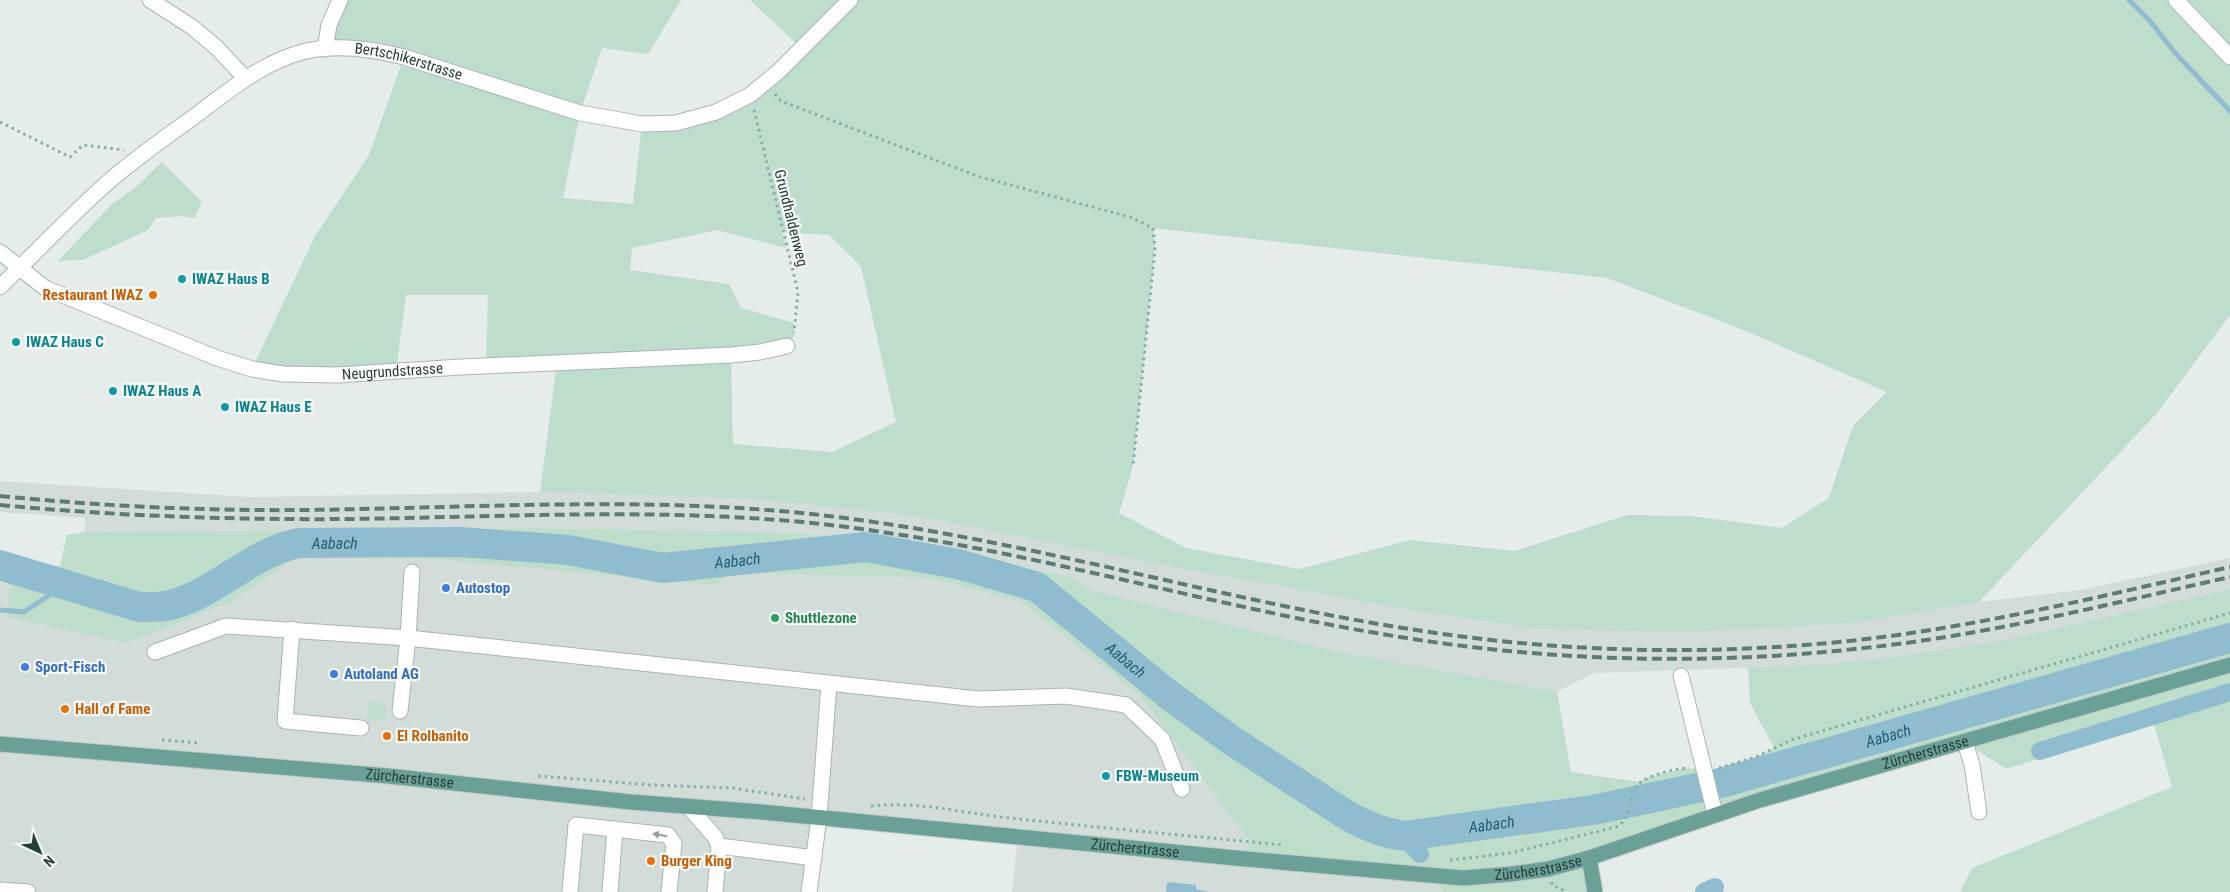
<svg xmlns="http://www.w3.org/2000/svg" width="2230" height="892" font-family="'Roboto Condensed',sans-serif">
<rect width="100%" height="100%" fill="#e4edea"/>
<path fill="#d2ddd9" d="M0,481L250,497L540,492L754,499L916,516L1180,568L1422,612L1538,629L1683,633L1852,623L1979,602L2080,590L2230,558V589L2000,641L1863,661L1748,668L1594,673L1557,692L1339,652L1088,589L1072,577L867,537L729,531L535,528L85,532V518L0,512Z
M302,554L932,578L1023,603L1140,696L1250,842L1430,875L1444,892H1012L1018,837L819,818L809,892H0V580L10,584L230,602Z"/>
<path fill="#beddca" fill-rule="evenodd" d="M340,0H681L648,54L602,48L580,113L563,198L633,204L642,124L716,112L801,48L750,0H2230V315L2157,413L1979,602L1852,623L1683,633L1538,629L1422,612L1180,568L916,516L754,499L540,492L557,362L486,365L488,295H406L396,370L252,369L315,236L369,155L404,57L325,49ZM1153,228L1607,278L1741,329L1887,392L1853,426L1829,498L1782,528L1691,516L1627,515L1515,551L1410,540L1299,569L1186,548L1119,513L1133,466L1155,249ZM717,230L786,248L782,232L829,235L861,266L896,422L832,452L733,444L731,355L787,346L794,336V323L741,308L729,284L630,270L632,248Z
M162,162L202,202L194,218L182,216L156,218L148,230L83,260L58,261L112,204L137,186Z
M535,528L729,531L867,537L1072,577L1088,589L1339,652L1557,692L1571,772L1639,782L1648,777L1685,768L1712,770L1756,757L1774,748L1750,703L1748,668L1863,661L2000,641L2230,589V892H1960L1972,868L2172,787L2154,724L2006,769L1965,742L1589,858L1595,892H1444L1430,875L1246,859L1250,842L1140,696L1023,603L932,578L728,572L717,585L434,559L302,554L230,602L127,643L7,617L10,585L0,580V551L8,553L12,562L60,566L67,535L85,532Z
M369,701L379,702L385,705L387,712L385,721L367,720Z"/>
<path fill="#8fbdcf" d="M1167,882L1196,885V889L1209,892H1166Z"/>
<g fill="none" stroke-linecap="round" stroke-linejoin="round">
<path stroke="#8fbdcf" stroke-width="5" d="M2129,0L2150,21L2176,54L2230,111
M0,610L24,612L65,585"/>
<path stroke="#8fbdcf" stroke-width="18" d="M2040,751L2230,692
M1404,836L1420,854
M1704,892L1715,887"/>
<path stroke="#8fbdcf" stroke-width="30" id="s1" d="M0,565L139,607C151,607 162,608 174,604C219,591 252,552 299,543L460,542L568,550L663,568L865,547L958,564L1037,587L1169,695L1231,740L1348,816C1367,826 1383,833 1404,836L1593,810L1721,783L2230,638"/>
<defs>
<g id="minor">
<path d="M150,0L192,27L217,48L245,78"/>
<path d="M2176,0L2230,57"/>
<path d="M325,49L329,25L340,0"/>
<path id="s2" d="M0,252L45,288L217,358L252,369L283,374L337,375L461,367L731,355L760,352L787,346"/>
<path id="s3" d="M0,287C35,253 69,217 106,184C135,158 168,136 199,113C232,88 265,61 306,51C339,44 372,49 404,57L580,113L642,124L676,123L716,112L750,95L779,71L850,0"/>
<path d="M292,629L285,721L361,728"/>
<path d="M155,652L226,626L408,638L978,699L1066,696L1126,705L1162,739L1182,789"/>
<path d="M1681,676L1715,814"/>
<path d="M400,711L408,638L412,572"/>
<path d="M1965,742L1972,765L1979,812"/>
<path d="M688,806L715,837L719,846L715,892"/>
<path d="M719,846L814,858"/>
<path d="M0,890L28,892"/>
<path d="M570,892L576,825L668,835L674,844L669,892"/>
<path d="M610,892L615,829"/>
<path d="M809,892L819,818L829,684"/>
</g>
<g id="major">
<path id="s4" d="M0,744L388,776L631,802L762,812L1246,859L1463,878L1511,874L1548,869L1589,858L1760,800L2230,665"/>
<path d="M1589,858L1595,892"/>
</g>
</defs>
<use href="#minor" stroke="#a7b5b2" stroke-width="17"/>
<use href="#major" stroke="#c2c9c8" stroke-width="17"/>
<path stroke="#86afa7" stroke-width="3" stroke-dasharray="2.5 4" stroke-linecap="butt" d="M775,94L781,101L977,176L1130,217L1153,228L1155,249L1133,466
M754,110L798,292L794,333
M0,122L70,157L83,145L124,150
M162,740L200,743
M1719,768L1756,757L1791,740L2230,613
M538,776L652,785L732,788L805,799
M871,806C921,801 961,813 1010,818C1101,828 1192,836 1282,845
M1450,860L1510,853L1616,827C1630,821 1628,801 1634,789C1640,777 1675,768 1689,768
M1552,882V885L1567,892"/>
<use href="#minor" stroke="#fff" stroke-width="15"/>
<use href="#major" stroke="#6ba099" stroke-width="15"/>
<path stroke="#5f7975" stroke-width="4" stroke-dasharray="10 5" stroke-linecap="butt" d="M0,496C101,506 203,511 305,510C467,508 630,497 791,512C1017,533 1233,607 1458,636C1603,655 1752,655 1898,635C2010,619 2120,592 2230,567
M0,505C117,516 233,520 350,519C501,517 652,508 802,522C1009,542 1208,608 1413,639C1562,662 1714,665 1864,648C1988,635 2109,604 2230,577"/>
</g>
<defs><path id="oneway-solid" d="M-6-.8H1V-3.2L6.5 0L1 3.2V.8H-6Z" transform="scale(1.25)"/></defs>
<use fill="#929e9c" href="#oneway-solid" transform="translate(660 835) rotate(-169)"/>
<g fill="#0f9aa8" stroke="#f5f9f8" stroke-width="2">
<circle cx="182" cy="279" r="5"/>
<circle cx="16" cy="342" r="5"/>
<circle cx="113" cy="391" r="5"/>
<circle cx="225" cy="407" r="5"/>
<circle cx="1106" cy="776" r="5"/>
</g>
<g fill="#e8710a" stroke="#f5f9f8" stroke-width="2">
<circle cx="153" cy="295" r="5"/>
<circle cx="65" cy="709" r="5"/>
<circle cx="387" cy="736" r="5"/>
<circle cx="651" cy="861" r="5"/>
</g>
<g fill="#3f7fe0" stroke="#f5f9f8" stroke-width="2">
<circle cx="446" cy="588" r="5"/>
<circle cx="25" cy="667" r="5"/>
<circle cx="334" cy="674" r="5"/>
</g>
<circle fill="#2e9e5b" stroke="#f5f9f8" stroke-width="2" cx="775" cy="618" r="5"/>
<g text-anchor="middle" dominant-baseline="central" stroke-width="4.5" stroke-linejoin="round" paint-order="stroke">
<g font-size="15" fill="#243e3a" stroke="#f5f9f8">
<text stroke="none"><textPath href="#s3" startOffset="494">Bertschikerstrasse</textPath></text>
<text transform="translate(791 218) rotate(76)">Grundhaldenweg</text>
<text stroke="none"><textPath href="#s2" startOffset="421">Neugrundstrasse</textPath></text>
<text stroke="none"><textPath href="#s4" startOffset="1950">Zürcherstrasse</textPath></text>
<text stroke="none"><textPath href="#s4" startOffset="411">Zürcherstrasse</textPath></text>
<text stroke="none"><textPath href="#s4" startOffset="1140">Zürcherstrasse</textPath></text>
<text stroke="none"><textPath href="#s4" startOffset="1545">Zürcherstrasse</textPath></text>
</g>
<g font-size="15" font-weight="bold" fill="#0d838f" stroke="#f5f9f8" text-anchor="start">
<text x="192" y="279">IWAZ Haus B</text>
<text x="26" y="342">IWAZ Haus C</text>
<text x="123" y="391">IWAZ Haus A</text>
<text x="235" y="407">IWAZ Haus E</text>
<text x="1116" y="776">FBW-Museum</text>
</g>
<g font-size="15" font-weight="bold" fill="#c56008" stroke="#f5f9f8" text-anchor="start">
<text x="143" y="295" text-anchor="end">Restaurant IWAZ</text>
<text x="75" y="709">Hall of Fame</text>
<text x="397" y="736">El Rolbanito</text>
<text x="661" y="861">Burger King</text>
</g>
<g font-size="15" font-weight="bold" fill="#366cbe" stroke="#f5f9f8" text-anchor="start">
<text x="456" y="588">Autostop</text>
<text x="35" y="667">Sport-Fisch</text>
<text x="344" y="674">Autoland AG</text>
</g>
<g font-size="15" font-weight="bold" fill="#27864d" stroke="#f5f9f8" text-anchor="start">
<text x="785" y="618">Shuttlezone</text>
</g>
<g font-size="16" font-style="italic" fill="#215e77" stroke="#f5f9f8">
<text stroke="none"><textPath href="#s1" startOffset="356">Aabach</textPath></text>
<text stroke="none"><textPath href="#s1" startOffset="761">Aabach</textPath></text>
<text stroke="none"><textPath href="#s1" startOffset="1181">Aabach</textPath></text>
<text stroke="none"><textPath href="#s1" startOffset="2008">Aabach</textPath></text>
<text stroke="none"><textPath href="#s1" startOffset="1601">Aabach</textPath></text>
</g>
</g>
<g transform="translate(40 852) rotate(136)" stroke="#f5f9f8" stroke-width="4" paint-order="stroke">
<path d="M0-4L9 19L0 12L-9 19Z" fill="#243e3a"/>
<text y="-8" font-size="14" font-weight="bold" text-anchor="middle" fill="#243e3a">N</text>
</g>
</svg>
